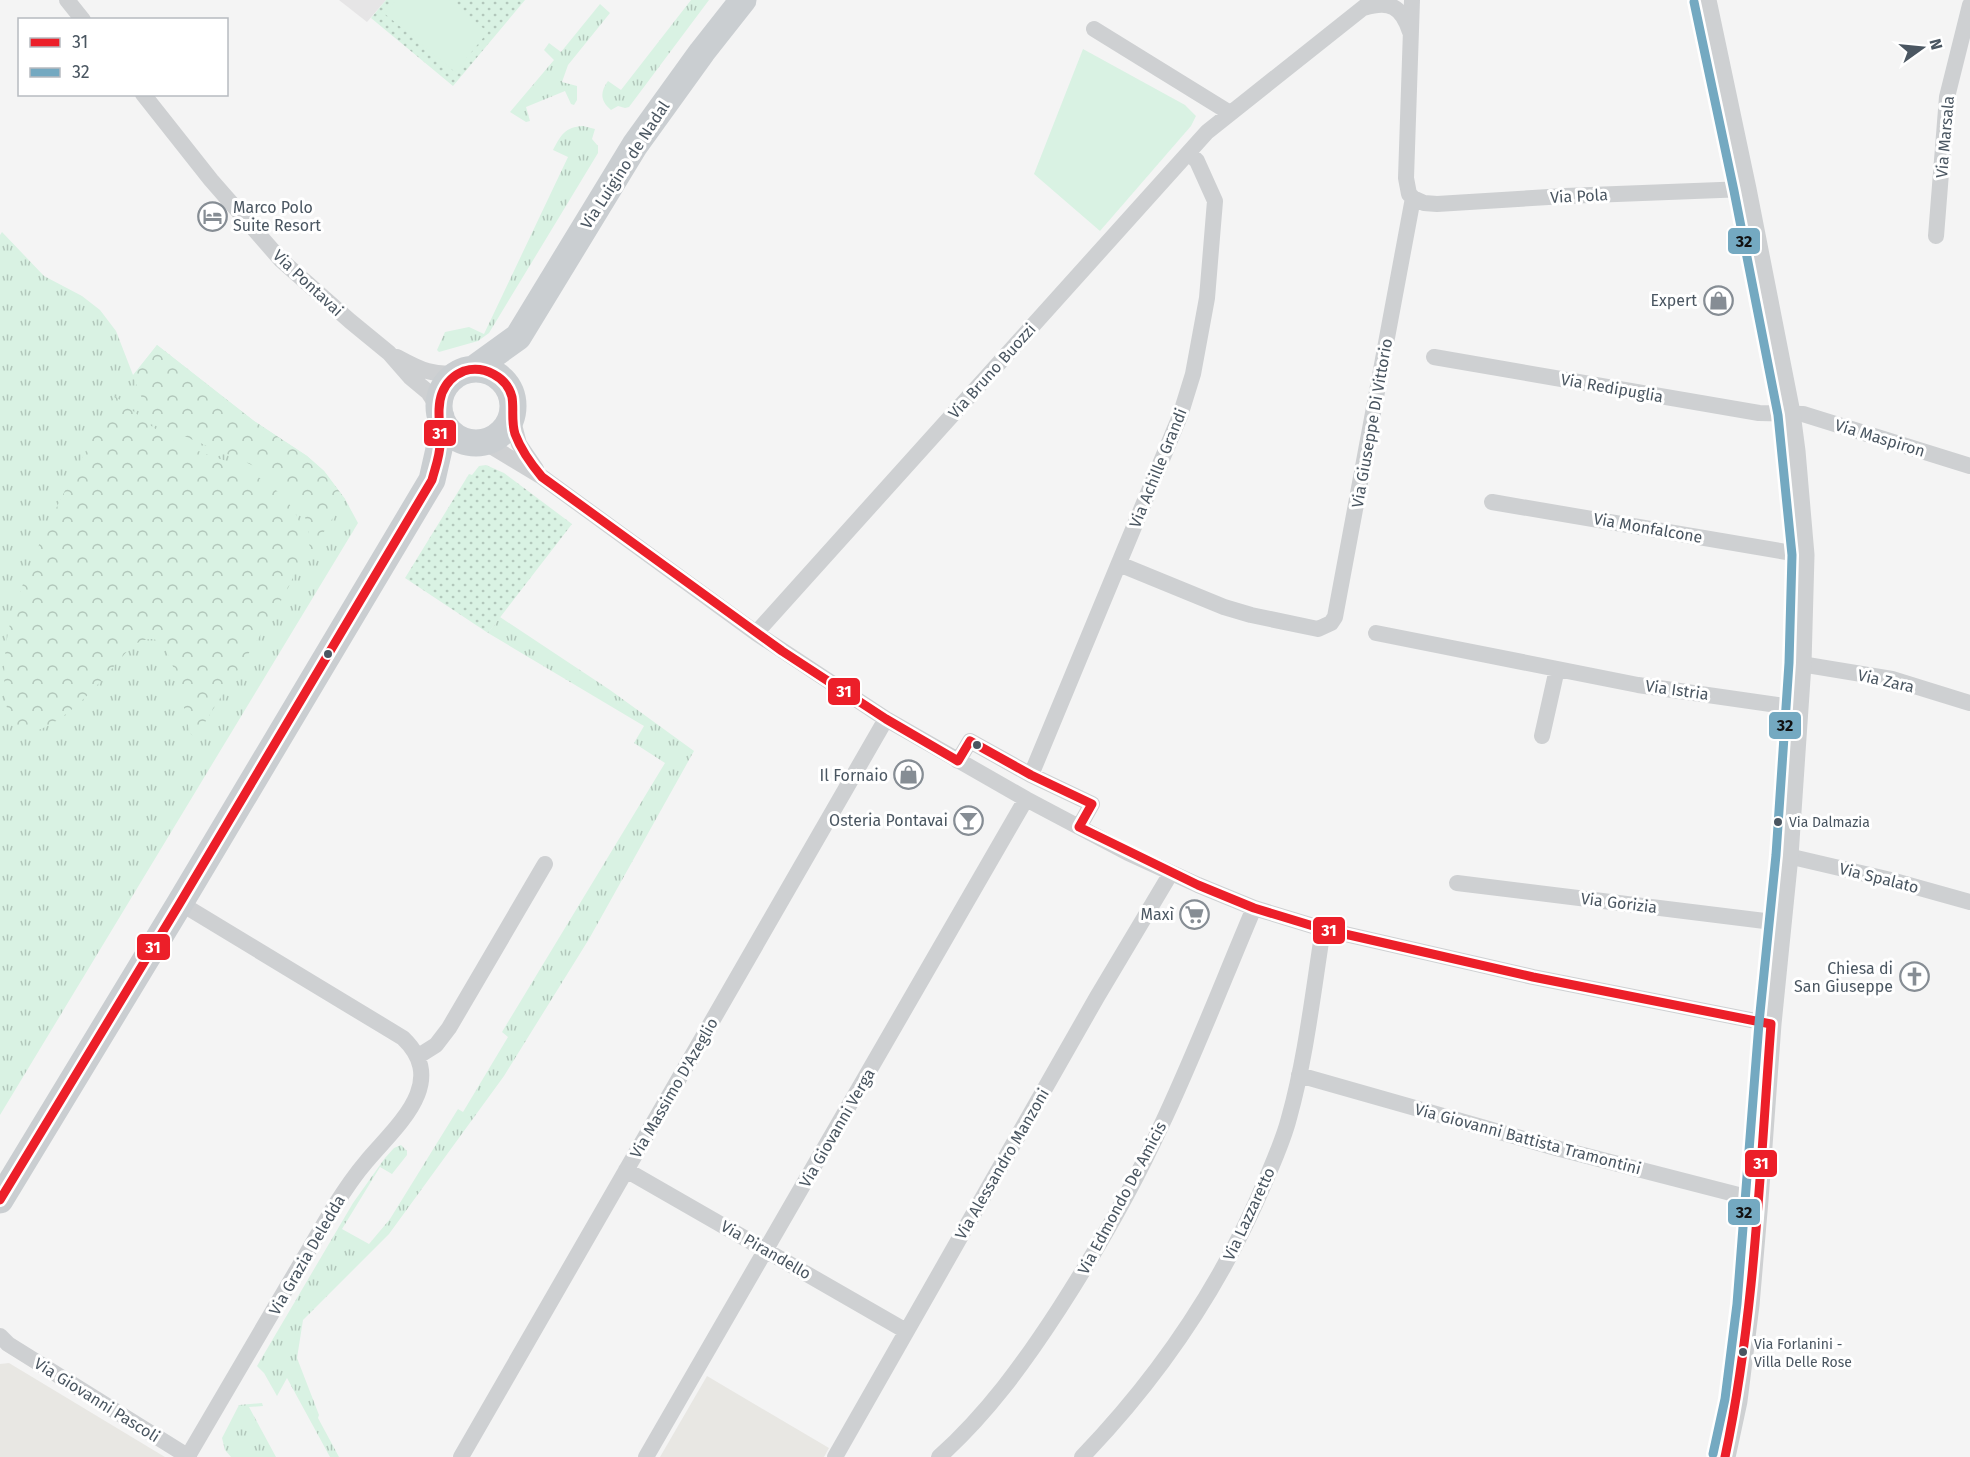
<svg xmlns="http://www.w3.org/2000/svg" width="1970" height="1457" font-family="'Fira Sans',sans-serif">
<defs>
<pattern id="grass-tufts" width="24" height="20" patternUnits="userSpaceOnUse" patternTransform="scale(1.5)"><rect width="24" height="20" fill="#d9f2e3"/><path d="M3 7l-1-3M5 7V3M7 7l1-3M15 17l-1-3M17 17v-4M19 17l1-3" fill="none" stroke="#b2c7bb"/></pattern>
<pattern id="forest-crowns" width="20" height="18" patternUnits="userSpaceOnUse" patternTransform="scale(1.5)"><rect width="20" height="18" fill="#d9f2e3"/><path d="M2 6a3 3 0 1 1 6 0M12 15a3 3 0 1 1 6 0" fill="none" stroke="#b2c7bb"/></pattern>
<pattern id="park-dots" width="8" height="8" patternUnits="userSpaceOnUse" patternTransform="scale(1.5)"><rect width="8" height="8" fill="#d9f2e3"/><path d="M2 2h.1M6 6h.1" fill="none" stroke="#b2c7bb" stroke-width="1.8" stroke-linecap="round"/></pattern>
</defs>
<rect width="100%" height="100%" fill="#f4f4f4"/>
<path fill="#e8e7e3" d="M9,1363L150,1448L165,1457H0V1364Z
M707,1376L829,1448L824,1457H660Z"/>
<path fill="#e6e5e6" d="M339,0H386L367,22Z"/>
<path fill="url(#grass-tufts)" d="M691,0H709L629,107L625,108L618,106L611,110C600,101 600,92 608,81L621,90Z
M600,4L610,13L568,65L562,82L577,86V100L574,105L571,104L565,91L526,107L530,121L526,122L510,112L554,60L544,50L549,43L561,52Z
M583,126L595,129L592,139L598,146V153L489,333L478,341L439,352L437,350L445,332L469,327L484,334L568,157L553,150C561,135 565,127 583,126Z
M2,232L44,276L82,296L100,310L116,331L133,375L157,345L254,421L307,456L324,471L345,499L358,523L0,1115V235Z
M500,617L610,690L694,751L589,939L504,1076L389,1234L303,1320L297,1358L319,1415L318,1418L339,1457H330L287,1378L277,1396L264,1373L257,1366L353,1203L385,1158L394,1148L401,1145L407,1151V1155L392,1174L380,1167L342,1229L369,1244L390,1219L458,1109L463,1112L508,1037L502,1032L665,763L634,743L644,726L488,633Z
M262,1403L263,1406L249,1407L276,1457H231L225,1450L222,1438L239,1405Z"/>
<path fill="url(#forest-crowns)" d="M157,345L254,421L307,456L324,471L345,499L309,555C315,481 253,466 198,442C182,435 166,429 154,416C144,406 138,389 133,376Z
M115,396C134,411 152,429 173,440C199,454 229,459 253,474C337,524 296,576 258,639C237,671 217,703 197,735L193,736L190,733C185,714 174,650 158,641C149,636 139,642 132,646C105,675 78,713 41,729C33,733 23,732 15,727C0,710 3,650 10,624C32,544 77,469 115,396Z"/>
<path fill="url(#park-dots)" d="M386,0H525L453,86L371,18Z
M486,465L504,473L572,524L488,633L405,578L469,474L472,475L479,466Z"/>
<path fill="#d9f2e3" d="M396,0H448L488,32L455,72L385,14Z
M1083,49L1185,105L1196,116L1191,126L1100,231L1034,174Z"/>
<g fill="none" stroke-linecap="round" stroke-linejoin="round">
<path stroke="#ced0d2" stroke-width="16" d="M67,0L83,20
M1364,8C1389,0 1402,6 1410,32
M1094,29L1230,113
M143,94L211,180L281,260L350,321L389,353L410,377L428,392L440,410
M1413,198L1424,203L1437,204L1565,196L1746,189
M1936,236L1947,97L1970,5
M397,357C421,370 433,376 460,373
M1434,357L1759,413L1803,414L1970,466
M512,417L519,444L536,469
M484,442L542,477L756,633L886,719L1026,799L1128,853L1198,885L1254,908L1323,929L1533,977L1771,1024
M1492,502L1804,555
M1119,564L1224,607L1251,615L1318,629L1331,623L1335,617L1413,198L1409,194L1406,178L1412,0
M756,633L1207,132L1373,0
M1376,633L1638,685L1798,708
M1801,664L1892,679L1970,703
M1542,736L1557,669
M958,761L970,741L1031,775L1092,804L1079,827
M1031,775L1180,416L1193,374L1207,298L1215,201L1197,161L1189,153
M1788,856L1891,880L1970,902
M1457,883L1781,923
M180,903L403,1038C450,1083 395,1127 366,1162C354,1176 344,1191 334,1207L188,1456
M417,1057L436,1045L449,1028L545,864
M1299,1075L1556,1148L1758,1200
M626,1170L906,1331
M0,1336L8,1344L189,1457
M461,1457L886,719
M646,1457L1026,799
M835,1457L1097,997L1171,873
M939,1457C987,1414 1024,1363 1059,1309C1097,1250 1132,1189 1161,1126C1195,1054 1223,981 1254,908
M1082,1457C1160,1376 1224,1281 1267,1177C1275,1158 1284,1138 1289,1118C1306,1057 1313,992 1323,929"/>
<path stroke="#ced0d2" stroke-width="21" d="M1706,0L1746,189L1790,413L1795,451L1804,555L1801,664L1788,856L1771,1024L1758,1200L1749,1305L1737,1401L1725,1457"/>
<path stroke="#caced1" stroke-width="27" d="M475,368L518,337L635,145L702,52L743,0
M439 406a37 37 0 1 1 74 0a37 37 0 1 1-74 0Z
M0,1200L180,903L432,480L439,449L441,417"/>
<defs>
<path id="bus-1" d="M0,1200L180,903L432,480C435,468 440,456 440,444C441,428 436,409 442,393C446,383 454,375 464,371C484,365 507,377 512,397C514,409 511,421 515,434C521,450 531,464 542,477L782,651L886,719L958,761L970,741L1031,775L1092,804L1079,827L1198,885L1254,908L1323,929L1533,977L1771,1024C1760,1168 1755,1315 1725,1457"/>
<path id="bus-2" d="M1694,2L1734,191L1778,415L1792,555L1789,663L1776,855L1759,1023L1737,1304L1725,1399L1713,1454"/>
</defs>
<use href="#bus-1" stroke="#fff" stroke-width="14"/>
<use href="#bus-2" stroke="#fff" stroke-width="14"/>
<use href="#bus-1" stroke="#ec1f29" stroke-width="9"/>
<use href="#bus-2" stroke="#74a9c1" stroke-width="9"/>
</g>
<defs>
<symbol id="hotel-ring" viewBox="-11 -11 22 22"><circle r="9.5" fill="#fff" stroke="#868d94" stroke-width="1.5"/><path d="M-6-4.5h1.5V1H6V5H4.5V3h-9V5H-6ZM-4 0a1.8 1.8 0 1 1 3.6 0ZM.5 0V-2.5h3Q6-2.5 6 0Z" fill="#868d94"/></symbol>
<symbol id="shop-ring" viewBox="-11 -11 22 22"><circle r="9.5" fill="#fff" stroke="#868d94" stroke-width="1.5"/><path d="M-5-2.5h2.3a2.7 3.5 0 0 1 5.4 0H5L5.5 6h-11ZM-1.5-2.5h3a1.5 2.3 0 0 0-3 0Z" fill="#868d94"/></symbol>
<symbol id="bar-ring" viewBox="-11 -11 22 22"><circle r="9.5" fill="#fff" stroke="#868d94" stroke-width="1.5"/><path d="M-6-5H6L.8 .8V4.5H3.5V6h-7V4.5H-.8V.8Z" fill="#868d94"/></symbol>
<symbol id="supermarket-ring" viewBox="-11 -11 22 22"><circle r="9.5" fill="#fff" stroke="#868d94" stroke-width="1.5"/><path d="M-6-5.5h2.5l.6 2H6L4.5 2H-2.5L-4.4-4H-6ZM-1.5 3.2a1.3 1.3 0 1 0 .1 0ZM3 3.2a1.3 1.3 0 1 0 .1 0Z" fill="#868d94"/></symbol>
<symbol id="church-ring" viewBox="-11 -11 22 22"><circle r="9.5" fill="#fff" stroke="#868d94" stroke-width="1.5"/><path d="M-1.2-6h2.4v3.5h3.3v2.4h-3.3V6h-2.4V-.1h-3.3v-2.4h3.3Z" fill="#868d94"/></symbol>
</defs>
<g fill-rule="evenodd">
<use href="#hotel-ring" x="196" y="200" width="33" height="33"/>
<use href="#shop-ring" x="1702" y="284" width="33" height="33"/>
<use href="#shop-ring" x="892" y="758" width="33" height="33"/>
<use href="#bar-ring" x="952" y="804" width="33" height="33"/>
<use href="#supermarket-ring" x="1178" y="898" width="33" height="33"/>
<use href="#church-ring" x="1898" y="960" width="33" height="33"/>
</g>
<g fill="#4a5661" stroke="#fff" stroke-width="2">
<circle cx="328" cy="654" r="5"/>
<circle cx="977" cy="745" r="5"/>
<circle cx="1778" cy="822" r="5"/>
<circle cx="1743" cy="1352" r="5"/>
</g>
<g text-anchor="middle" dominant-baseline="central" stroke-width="6" stroke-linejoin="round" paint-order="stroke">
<g font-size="14" fill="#4a5661" stroke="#fff" text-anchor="start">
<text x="1789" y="822">Via Dalmazia</text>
<text x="1754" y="1344">Via Forlanini -<tspan x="1754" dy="18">Villa Delle Rose</tspan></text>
</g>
<g font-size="16" fill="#4a5661" stroke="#fff">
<text transform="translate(1945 137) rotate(-85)">Via Marsala</text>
<text transform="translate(625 165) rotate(-57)">Via Luigino de Nadal</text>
<text transform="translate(1579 196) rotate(-3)">Via Pola</text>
<text transform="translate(308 283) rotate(43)">Via Pontavai</text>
<text transform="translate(992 371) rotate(-48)">Via Bruno Buozzi</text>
<text transform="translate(1612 388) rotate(10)">Via Redipuglia</text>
<text transform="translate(1372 423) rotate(-80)">Via Giuseppe Di Vittorio</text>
<text transform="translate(1880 438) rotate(17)">Via Maspiron</text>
<text transform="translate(1158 468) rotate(-68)">Via Achille Grandi</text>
<text transform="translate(1648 528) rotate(10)">Via Monfalcone</text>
<text transform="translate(1886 681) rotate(13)">Via Zara</text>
<text transform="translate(1677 690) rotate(8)">Via Istria</text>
<text transform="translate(1879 878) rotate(14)">Via Spalato</text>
<text transform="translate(1619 903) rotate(7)">Via Gorizia</text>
<text transform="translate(674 1088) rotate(-60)">Via Massimo D'Azeglio</text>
<text transform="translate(837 1128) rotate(-60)">Via Giovanni Verga</text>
<text transform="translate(1528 1139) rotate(15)">Via Giovanni Battista Tramontini</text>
<text transform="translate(1002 1164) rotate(-60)">Via Alessandro Manzoni</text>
<text transform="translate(1122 1198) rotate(-62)">Via Edmondo De Amicis</text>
<text transform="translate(1249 1214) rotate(-65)">Via Lazzaretto</text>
<text transform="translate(766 1250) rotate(30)">Via Pirandello</text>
<text transform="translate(307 1255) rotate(-60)">Via Grazia Deledda</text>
<text transform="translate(97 1400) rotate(32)">Via Giovanni Pascoli</text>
</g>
<g font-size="16" fill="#4a5661" stroke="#fff" text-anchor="end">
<text x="233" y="207" text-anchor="start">Marco Polo<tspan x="233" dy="18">Suite Resort</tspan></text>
<text x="1697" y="300">Expert</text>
<text x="888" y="775">Il Fornaio</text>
<text x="948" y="820">Osteria Pontavai</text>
<text x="1174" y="914">Maxì</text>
<text x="1893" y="968">Chiesa di<tspan x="1893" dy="18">San Giuseppe</tspan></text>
</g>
</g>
<g stroke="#fff" stroke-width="2">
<rect x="1727" y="227" width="34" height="28" rx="6" fill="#74a9c1"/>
<rect x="423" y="419" width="34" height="28" rx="6" fill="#ec1f29"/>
<rect x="827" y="677" width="34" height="29" rx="6" fill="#ec1f29"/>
<rect x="1768" y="711" width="34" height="29" rx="6" fill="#74a9c1"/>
<rect x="1312" y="916" width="34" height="29" rx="6" fill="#ec1f29"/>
<rect x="136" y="933" width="35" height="28" rx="6" fill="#ec1f29"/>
<rect x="1744" y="1149" width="34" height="29" rx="6" fill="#ec1f29"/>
<rect x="1727" y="1198" width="34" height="28" rx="6" fill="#74a9c1"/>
</g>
<g font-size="16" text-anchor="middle" font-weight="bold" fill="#fff">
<text x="440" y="439">31</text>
<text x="844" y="697">31</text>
<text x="1329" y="936">31</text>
<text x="153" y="953">31</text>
<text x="1761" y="1169">31</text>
</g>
<g font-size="16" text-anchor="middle" font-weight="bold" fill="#111">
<text x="1744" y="247">32</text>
<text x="1785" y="731">32</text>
<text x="1744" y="1218">32</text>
</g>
<rect x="18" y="18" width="210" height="78" fill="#ffffff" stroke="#b7bbc0" stroke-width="1.5"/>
<rect x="30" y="38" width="30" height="9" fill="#ec1f29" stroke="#b7bbc0" stroke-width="1.5"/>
<text x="72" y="48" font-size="18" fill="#4a5661">31</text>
<rect x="30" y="68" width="30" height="9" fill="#74a9c1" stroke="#b7bbc0" stroke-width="1.5"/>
<text x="72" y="78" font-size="18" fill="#4a5661">32</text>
<g transform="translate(1922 48) rotate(75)" stroke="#ffffff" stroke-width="4.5" paint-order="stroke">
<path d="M0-4.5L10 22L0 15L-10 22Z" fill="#4a5661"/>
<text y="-9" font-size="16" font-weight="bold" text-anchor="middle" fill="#4a5661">N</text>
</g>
</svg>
